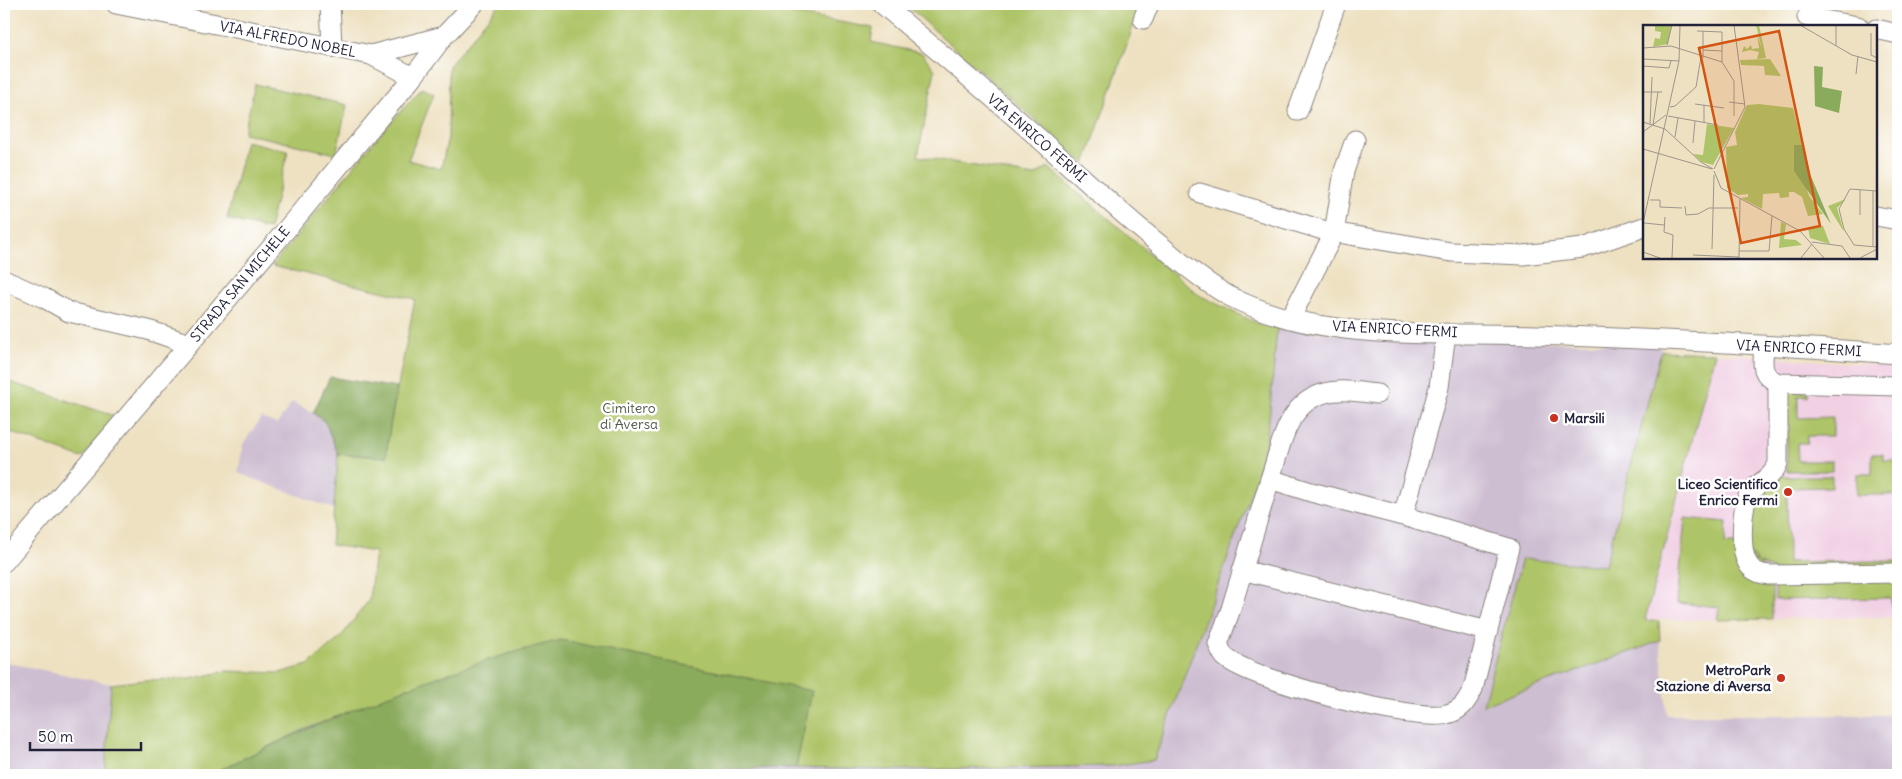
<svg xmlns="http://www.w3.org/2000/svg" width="1902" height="779" font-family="Delius,sans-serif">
<rect width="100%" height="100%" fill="#fff"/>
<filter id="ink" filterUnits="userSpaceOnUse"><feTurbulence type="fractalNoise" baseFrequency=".02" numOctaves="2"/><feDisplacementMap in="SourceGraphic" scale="10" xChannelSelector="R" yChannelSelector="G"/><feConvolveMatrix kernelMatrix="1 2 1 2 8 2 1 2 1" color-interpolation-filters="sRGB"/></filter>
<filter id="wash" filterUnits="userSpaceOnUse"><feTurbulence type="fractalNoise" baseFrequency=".0096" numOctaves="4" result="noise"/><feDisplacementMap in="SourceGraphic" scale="20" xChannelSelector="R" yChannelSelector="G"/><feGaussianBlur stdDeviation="1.12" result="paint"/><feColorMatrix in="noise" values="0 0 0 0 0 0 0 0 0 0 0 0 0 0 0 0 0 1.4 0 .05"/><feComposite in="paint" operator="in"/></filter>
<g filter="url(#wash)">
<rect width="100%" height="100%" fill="#eee1c1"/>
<path fill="#f1d0e4" d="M1715,353L1898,367V617L1644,620Z"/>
<path fill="#cebed1" d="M1277,328L1390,339L1659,344L1661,351L1605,566L1522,559L1484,705L1660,641L1667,715H1898V775H569L616,771L796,768L896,770L1113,766L1154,760L1251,493L1265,450L1270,410Z
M292,402L313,413L325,422L338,454L334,509L238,473L243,444L261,418L277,424Z
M4,662L111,684L105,775H4Z"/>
<path fill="#aec468" stroke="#687352" d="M499,4H739L873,28L871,42L922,53L935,70L918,156L1034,176L1048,167L1199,295L1254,322L1277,328L1270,410L1265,450L1251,493L1154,760L1113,766L896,770L796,768L811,691L416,685L303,730L209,775H105L111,684L144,680L190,679L226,671L279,673L308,665L340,638L369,600L375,552L331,545L338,454L386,457L390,426L415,299L272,266L377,138L422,88L434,94L408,160L441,169L448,137L449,66Z
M905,4H1141L1085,164Z
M255,84L347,105L336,154L244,133Z
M246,141L288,151L269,229L227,219Z
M1661,351L1715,353L1645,620L1659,622L1660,641L1483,705L1522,559L1605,566Z
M4,380L118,417L82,458L4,430Z
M1787,389L1808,392V396H1798V418L1833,417V436H1807V443H1797L1798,461H1832V471H1787Z
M1872,454H1883V460H1896V495H1856L1857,474H1872Z
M1777,471L1785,476H1832V487L1787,488L1788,562L1898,561V570L1778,572L1748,559L1751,497Z
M1685,518L1727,522L1725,544H1740L1772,578V619L1717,620L1719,607L1677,603Z
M1898,580V606H1891V598L1775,600V581Z"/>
<path fill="#8aaa5c" stroke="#56664c" d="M330,377L397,388L390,426L386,457L338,454L325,422L313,413Z
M561,640L812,691L796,768L616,771L569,775H209C322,721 438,669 561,640Z"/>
</g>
<g filter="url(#ink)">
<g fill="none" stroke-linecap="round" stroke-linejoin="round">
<defs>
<path id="minor" d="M116,4L371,55L413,77
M330,4L332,47
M882,4C943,55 1004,106 1063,160C1096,190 1130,221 1165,249C1185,266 1206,283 1229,296C1321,344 1436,331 1536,335C1657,339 1778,345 1898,354
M1807,17L1858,26
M1143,19L1149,4
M1876,29L1898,34
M371,55L444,36
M1298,111L1336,4
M1200,193L1326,231L1451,252L1523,255L1583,248L1644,227
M1876,216L1898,220
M4,280L44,298L69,312L148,330L189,344
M1290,319L1334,233L1344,171L1355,140
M1764,345C1763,364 1759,374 1778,383L1898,386
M1778,383V463C1773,478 1759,481 1750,493C1741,505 1740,549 1747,562C1751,571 1760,574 1769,575L1898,573
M1270,479C1283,440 1288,394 1338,391C1350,390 1365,393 1377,394
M1403,516L1509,548L1473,689C1467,701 1461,711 1447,714C1415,723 1250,680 1225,657C1222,654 1220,648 1218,644L1231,609L1270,479L1311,492L1403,516L1439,387L1446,333
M4,562L276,242L413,77L444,36L474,4
M1242,570L1488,631"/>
</defs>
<use href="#minor" stroke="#88827e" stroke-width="21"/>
<use href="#minor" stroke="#fff" stroke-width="19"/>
</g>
</g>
<g fill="#c8321e" stroke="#fff" stroke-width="2">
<circle cx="1554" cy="418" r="5"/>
<circle cx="1788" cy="492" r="5"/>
<circle cx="1781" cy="678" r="5"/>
</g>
<g text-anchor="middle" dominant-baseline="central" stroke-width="5" stroke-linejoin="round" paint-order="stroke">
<g font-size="14" fill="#22223b" stroke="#fff">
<text transform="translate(288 39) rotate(11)">VIA ALFREDO NOBEL</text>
<text transform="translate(1037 138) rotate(41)">VIA ENRICO FERMI</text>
<text transform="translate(240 284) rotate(-50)">STRADA SAN MICHELE</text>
<text transform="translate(1395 329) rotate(3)">VIA ENRICO FERMI</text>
<text transform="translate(1799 348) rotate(3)">VIA ENRICO FERMI</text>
</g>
<g font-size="14" fill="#535b4b" stroke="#fff">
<text x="629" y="408">Cimitero<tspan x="629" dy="16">di Aversa</tspan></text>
</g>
<g font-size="14" font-weight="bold" fill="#22223b" stroke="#fff" text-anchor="end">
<text x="1564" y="418" text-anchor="start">Marsili</text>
<text x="1778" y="484">Liceo Scientifico<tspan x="1778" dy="16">Enrico Fermi</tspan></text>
<text x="1771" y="670">MetroPark<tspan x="1771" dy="16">Stazione di Aversa</tspan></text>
</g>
</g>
<g transform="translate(1643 25)">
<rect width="234" height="234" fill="#eee1c1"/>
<path d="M12,0H29L25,19L10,22L12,13L17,14L18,7L12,6ZM113,0H116L123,33L114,34L116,27L107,25L99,27L101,21L104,24L108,20L109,24L116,23L114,9L119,24ZM127,34L138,51L122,50L121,41L98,40L97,35ZM116,79L150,83L159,120H151L166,171L180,189L165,191L159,172L151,167H146V172L137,173L136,168L120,169L119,184L98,173L105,172V169L95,170L84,163L83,122L94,120L92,107L104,80ZM64,99L91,103L70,140L59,137L50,129L60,130ZM205,165L203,174L194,183L201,207L185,181L203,174ZM138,197L143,199L141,214L153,215L159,220L136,223ZM180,201L187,219L167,213L165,203Z" fill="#aec468"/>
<path d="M171,41L180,42L179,62L199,66L196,88L172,81ZM151,120H159L167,149L188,199L151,146Z" fill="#8aaa5c"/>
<path fill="none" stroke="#9c958b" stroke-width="1" d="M157,0L209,30L234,37M193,0V21M54,6L79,7V37M60,6V33M228,8V30L234,33M24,20L29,0M0,23L28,21L79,37L91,56V91M60,25L79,26M0,34L36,36M0,41L26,43L28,36M213,49L215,31M0,67H19M86,77L102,79M52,79L81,83M61,80V98M27,82L32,81L53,62L58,32M25,91L75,100M0,97L22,104L58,137L70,144M7,99L9,52M10,100L15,67M0,107L23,90M32,112L35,93M50,118L52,96M0,124L69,144M71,144L102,82L91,0M71,146L78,163L157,206L181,233M217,165V190M234,166L207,164L196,184L201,204L211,220L234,222M7,175H17V182L39,183M42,181L43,190L55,189L66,183H95M22,192L21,207L30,210L29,233M0,198L36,36L37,0M1,198L21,200M169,217L199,221L207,233M230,222V166M69,224L71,150M96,226H126L129,191M0,227L17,233M50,230L96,232M96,233L97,174M158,233L169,219M217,233L234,224"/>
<path fill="#d45411" fill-opacity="0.15" stroke="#d45411" stroke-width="2.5" d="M136,6L177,201L98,218L56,23Z"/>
<rect width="234" height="234" fill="none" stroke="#22223b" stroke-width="2.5"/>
</g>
<rect width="1902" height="779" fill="none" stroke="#fff" stroke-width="20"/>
<path d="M30 742v8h111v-8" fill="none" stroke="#22223b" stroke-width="2.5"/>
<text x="38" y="742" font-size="15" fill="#22223b" stroke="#ffffff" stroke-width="4" paint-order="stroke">50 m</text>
</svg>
